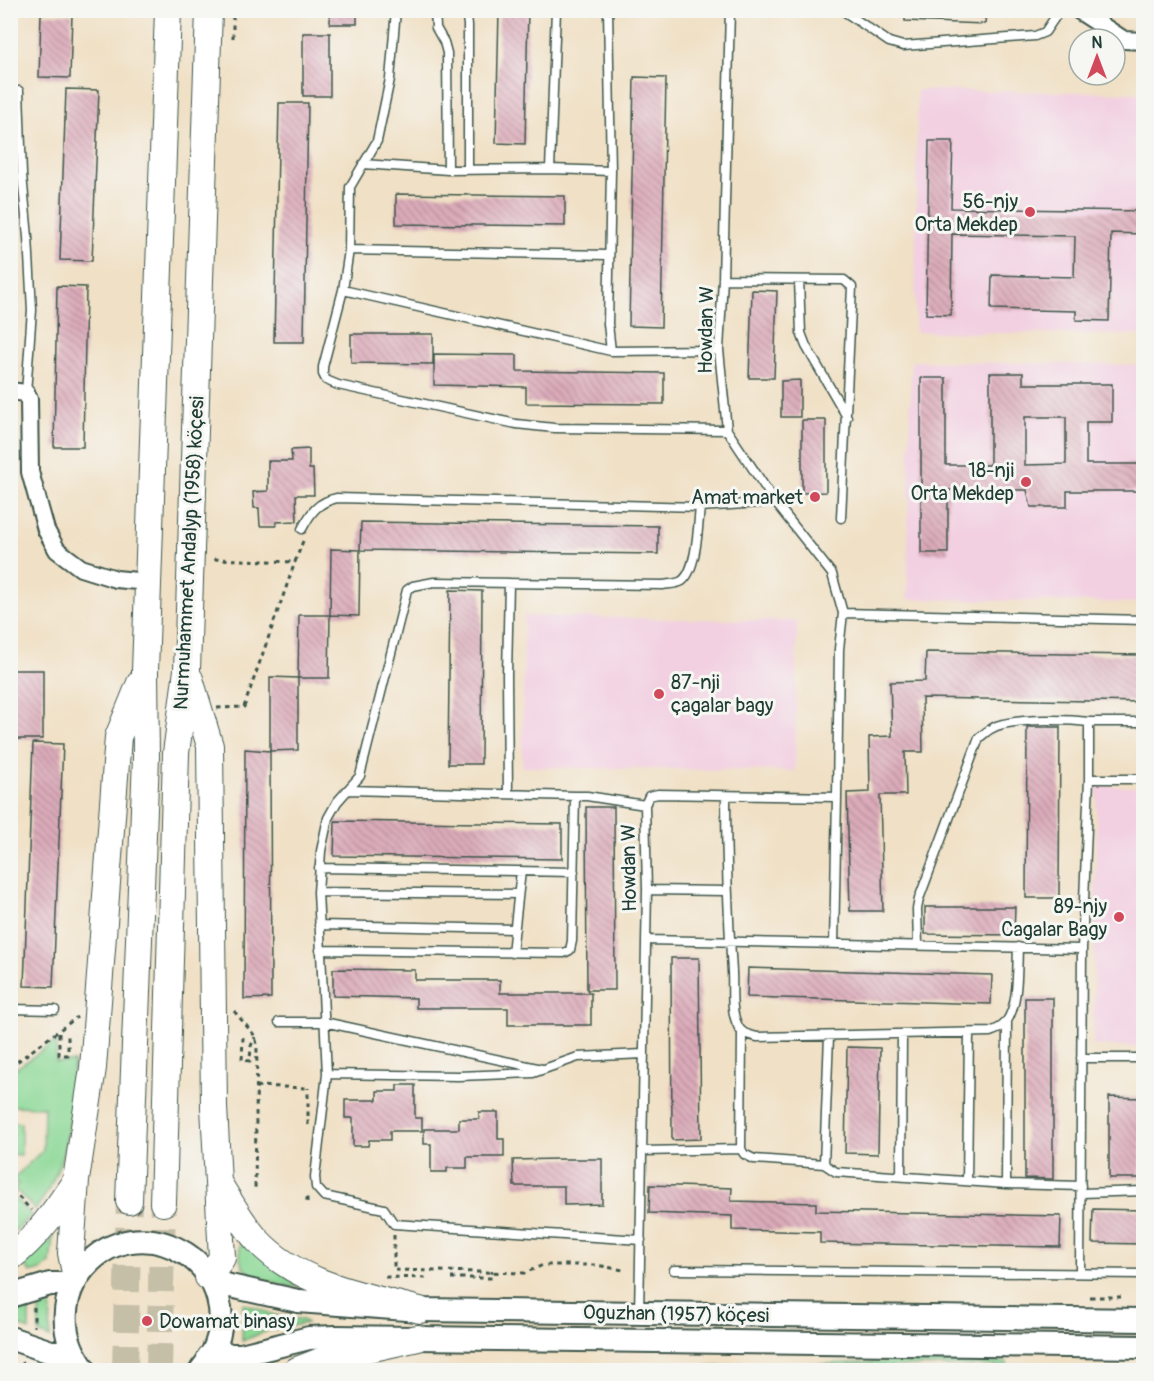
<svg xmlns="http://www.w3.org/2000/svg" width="1154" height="1381" font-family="Pangolin,sans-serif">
<defs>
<pattern id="park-tufts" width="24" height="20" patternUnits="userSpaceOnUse" patternTransform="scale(1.5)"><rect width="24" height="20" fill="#8cd896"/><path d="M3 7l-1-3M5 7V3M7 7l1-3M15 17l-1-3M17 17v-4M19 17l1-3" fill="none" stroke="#78ba82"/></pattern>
<pattern id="building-back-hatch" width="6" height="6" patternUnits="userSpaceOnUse" patternTransform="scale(1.5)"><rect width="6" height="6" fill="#dcabba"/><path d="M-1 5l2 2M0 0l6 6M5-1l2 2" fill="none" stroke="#b28c98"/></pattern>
</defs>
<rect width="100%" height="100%" fill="#f6f6f2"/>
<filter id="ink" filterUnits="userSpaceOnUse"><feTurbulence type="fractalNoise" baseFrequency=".0167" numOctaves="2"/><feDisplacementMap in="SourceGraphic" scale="12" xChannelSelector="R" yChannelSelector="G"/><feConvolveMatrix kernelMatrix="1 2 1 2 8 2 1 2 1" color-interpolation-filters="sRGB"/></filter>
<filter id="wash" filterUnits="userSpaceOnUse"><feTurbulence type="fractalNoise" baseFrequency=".008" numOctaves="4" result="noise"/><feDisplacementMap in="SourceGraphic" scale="24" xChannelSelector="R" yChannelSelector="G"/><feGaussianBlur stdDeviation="1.35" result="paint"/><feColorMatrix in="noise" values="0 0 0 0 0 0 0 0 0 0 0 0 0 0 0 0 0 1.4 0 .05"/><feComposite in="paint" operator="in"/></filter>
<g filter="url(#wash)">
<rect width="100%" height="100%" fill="#f0e0c5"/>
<path fill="#f2cfe1" d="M917,90L1143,93V335L915,332Z
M911,361L1143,365V603L907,599Z
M524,616L797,621L795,771L522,767Z
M1097,786L1143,787V1047L1093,1046Z"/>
<path fill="#8cd896" stroke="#568a65" stroke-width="1.5" d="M56,1041V1062H74L70,1096L74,1097C67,1138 62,1176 35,1210L14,1188L18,1184L13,1179L43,1150L44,1107L11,1106V1072Z
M11,1194L31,1215L11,1235H10Z
M53,1237L50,1263L41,1270L30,1273L24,1264Z
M240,1238L294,1283L297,1287C287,1287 249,1276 243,1267C238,1260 240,1246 240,1238Z
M51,1301L50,1338L39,1333V1305Z
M243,1303L274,1315L303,1320L307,1323L269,1330L242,1341Z
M29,1308V1330L11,1323V1313Z
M920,1361L1007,1362V1366C888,1364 770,1371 652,1370V1367H730Z"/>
<path fill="url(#park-tufts)" stroke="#568a65" stroke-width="1.5" d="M11,1122L21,1123V1155L11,1154Z"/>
<g id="blocks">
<path fill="url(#building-back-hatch)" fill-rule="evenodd" d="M330,10H357V24H330Z
M499,10H528L525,144L496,143Z
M905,10H986L985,24L905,21Z
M41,14H72L70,78L39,77Z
M303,33H330V96H303Z
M634,77L666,78L661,327L629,326Z
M66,89L99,90L92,261L60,260Z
M279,103H308L304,342H274Z
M929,141H953L951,208L1143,211V234L1111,233L1109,321L1076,320V311L991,309L992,275L1074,277L1075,236L952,234L951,315L926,314Z
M396,194L565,196V226L396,224Z
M57,286L86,287L83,447H54Z
M752,290L777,291L774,378H749Z
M351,334H433V364L351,363Z
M434,354L517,355V371L664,373V404L526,403V387L434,385Z
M990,373H1023V384H1112V422H1086V464H1143V491H1067V507H1031L1027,490H948V553H921V378H946V465H990ZM1025,417H1066V464L1025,465Z
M800,380V417H781V381Z
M802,420H826V492L802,493Z
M309,449V469H313L314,495H296L297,521L276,522V526H260L259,508H254L253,492L268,491V461H292L291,450Z
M361,522L658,526V554L360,550Z
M331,549L360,550L359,616L330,615Z
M450,590L482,591L481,764H448Z
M299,615H330L329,678H298Z
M926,652L1143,655V702L922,698L923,752H905L906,795H880L883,911H850L847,793L870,792L869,737L892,736L890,682L925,681Z
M10,670H43V739H13V686H10Z
M270,677L298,678V750L270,751Z
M1027,727H1060L1059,898H1026Z
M33,743L63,744L53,987L24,986Z
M245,749L270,751L271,998L244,999Z
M586,807H614L615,990H587Z
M335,821L562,824V859L334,856Z
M925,907H1015L1014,935L925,934Z
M671,958H699L701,1139L672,1140Z
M748,968L992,975L991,1004L747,997Z
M333,969L415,970V980H500V993H591V1025H508V1008H416V998L333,996Z
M1025,998H1053V1179L1025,1178Z
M847,1047L880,1048L878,1154L845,1153Z
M397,1085H415V1118H422V1131H390V1140H369L368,1146H353V1118H345V1100H377V1091H397Z
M1109,1097L1141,1098V1178H1109Z
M479,1112H498V1139H504V1157H467V1168H447V1172H431V1144H424V1129H459V1119H479Z
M557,1159H602V1204L564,1205V1186H514L513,1160Z
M650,1185L732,1188L731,1201L816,1203V1211L1061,1216L1060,1247L820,1243V1232L732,1230V1216L649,1213Z
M1093,1209L1143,1210V1244L1092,1243Z"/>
</g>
</g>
<g filter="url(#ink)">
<use href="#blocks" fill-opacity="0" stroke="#3e554a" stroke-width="1.5"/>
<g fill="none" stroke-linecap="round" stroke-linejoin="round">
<path stroke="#c6bfa8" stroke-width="26" stroke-dasharray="26 13" stroke-linecap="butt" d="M125,1370L129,1201
M159,1370L163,1203"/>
<defs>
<path id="lane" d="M396,10L390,79L377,141L350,187L349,250L343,290L323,367V374L326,380L338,385L516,424L554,428L727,430
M435,10L436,28L444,42L447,53L448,170
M466,10L468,25V170
M556,10L550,169L611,171L608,324L611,351L719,350
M608,10L611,171
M730,10L723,279L719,350L727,430L775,502L832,574L843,613L1144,620
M842,10L889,42L903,46L1035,36L1045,32L1060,10
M19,91L22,175L28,237L32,310L26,393
M363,164L448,170L550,169
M349,250L608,255
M723,279L844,280L852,287L841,518
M799,280L801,333L806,346L847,417
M343,290L611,351
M302,529C311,512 318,502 337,498L700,507L775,502
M1089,722H1144
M1089,779H1144
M349,790L575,796
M508,794L507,675L509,583
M726,796C726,855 728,913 732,972C733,988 730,1011 738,1026C741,1034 750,1035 757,1037L990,1032C996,1030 1002,1028 1006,1022C1019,1006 1017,967 1018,947
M319,868L574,872
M647,890L727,891
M318,892L518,894
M319,925L515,929
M646,940L1082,949
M834,944L837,797
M918,945L917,909L919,899L979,738C986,732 993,726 1003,724C1025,719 1066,719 1089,722V779L1082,949L1080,1273
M320,950L564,953L570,950L572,941L575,796H587L645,805
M512,953L521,871
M10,1009L55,1010
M279,1022H324L542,1069
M742,1032L741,1149L744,1154L754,1159L824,1164L836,1172L1006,1184L1081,1186
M644,1054L578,1057L533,1073L458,1076L327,1074L318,892L321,851L328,818L337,802L360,776L407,590L413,586L434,582L663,585C669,584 677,584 682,581C697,570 698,525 700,507
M1081,1058H1144
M327,1074L315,1177L316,1187L324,1196L384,1209L394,1224L641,1240
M643,1151L741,1149
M824,1164L829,1036
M901,1176L902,1035
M967,1181L969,1034
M1006,1184L1007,1021
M1081,1193L1144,1191
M674,1270L1144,1274
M639,1313L647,890L645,805L649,796L658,794L837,797L839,649L843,613"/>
<path id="street" d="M1078,10L1124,40L1144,41
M10,391L26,393L29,399L30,472L46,530L57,550L81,568L116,579L148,582"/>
<path id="secondary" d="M212,1282L298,1301L420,1310L1144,1320
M10,1296L50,1284H73
M10,1338L51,1352H72
M215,1349L230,1355H241L309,1338L335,1337L1144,1347
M85,1370C27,1297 111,1205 186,1254C202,1264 213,1280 218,1298C225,1324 218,1350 201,1370"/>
<path id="primary" d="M190,679L210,746L214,1107L222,1258L208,1277
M219,1184C231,1203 242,1224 258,1241C300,1286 364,1295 420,1310
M129,1201L146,757L145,671L168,10
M163,1203L176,753L187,670L209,10
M10,1258C37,1237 56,1210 74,1183
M76,1278L71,1253L76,1180L93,1068L118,737L140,683
M210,1358L215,1370
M73,1370L76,1359
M297,1370L328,1358L418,1338"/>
</defs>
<use href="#lane" stroke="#3e554a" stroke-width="11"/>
<use href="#street" stroke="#3e554a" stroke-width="20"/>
<use href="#secondary" stroke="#3e554a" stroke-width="26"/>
<use href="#primary" stroke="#3e554a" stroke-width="28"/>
<path stroke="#3e554a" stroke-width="3" stroke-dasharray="4.5 4.5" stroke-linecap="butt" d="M233,38V10
M214,559L295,562L303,541
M217,708L244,707L295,562
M234,1011L255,1036L257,1045L255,1190
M59,1033V1055H68V1033
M243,1037L242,1060L250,1061L251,1046L255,1037
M10,1067L77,1017
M256,1086L308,1088
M308,1125V1088
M12,1190L31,1210
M307,1202V1194
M394,1235V1270L525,1273L543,1265H596L623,1270
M385,1277L429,1278
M451,1278H492V1271
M1090,1297H1121
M34,1307V1327
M387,1368H428
M449,1368L489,1369V1370
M1090,1369L1136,1370
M16,1370L24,1362"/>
<use href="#lane" stroke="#fff" stroke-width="8"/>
<use href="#street" stroke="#fff" stroke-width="16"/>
<use href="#secondary" stroke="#fff" stroke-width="22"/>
<use href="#primary" stroke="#fff" stroke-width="26"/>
</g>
</g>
<g fill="#d1495b" stroke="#f6f6f2" stroke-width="2">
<circle cx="1030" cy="212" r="6"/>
<circle cx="1026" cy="482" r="6"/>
<circle cx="815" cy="497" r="6"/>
<circle cx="659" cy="694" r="6"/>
<circle cx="1119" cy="917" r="6"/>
<circle cx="147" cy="1321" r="6"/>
</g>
<g text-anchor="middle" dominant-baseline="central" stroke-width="6" stroke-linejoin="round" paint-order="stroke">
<g font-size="20" fill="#1f3d34" stroke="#f6f6f2" text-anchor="end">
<text x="1018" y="201">56-njy<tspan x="1018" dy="23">Orta Mekdep</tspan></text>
<text x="1014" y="470">18-nji<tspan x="1014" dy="23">Orta Mekdep</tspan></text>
<text x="803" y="497">Amat market</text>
<text x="671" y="682" text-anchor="start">87-nji<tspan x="671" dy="23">çagalar bagy</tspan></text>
<text x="1107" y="906">89-njy<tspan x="1107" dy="23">Cagalar Bagy</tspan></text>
<text x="159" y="1321" text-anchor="start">Dowamat binasy</text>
</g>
<g font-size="20" fill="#1f3d34" stroke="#f6f6f2">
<text transform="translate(706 330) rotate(-89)">Howdan W</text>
<text transform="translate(189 553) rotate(-87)">Nurmuhammet Andalyp (1958) köçesi</text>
<text transform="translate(629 868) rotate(-91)">Howdan W</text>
<text transform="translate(676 1314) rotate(1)">Oguzhan (1957) köçesi</text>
</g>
</g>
<rect width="1154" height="1381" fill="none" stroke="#f6f6f2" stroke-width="36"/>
<g transform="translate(1097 57)"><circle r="28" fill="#f6f6f2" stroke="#a0aca6" stroke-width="1.5"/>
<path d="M0-4.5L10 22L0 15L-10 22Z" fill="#d1495b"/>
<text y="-9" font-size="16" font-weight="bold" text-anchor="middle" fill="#1f3d34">N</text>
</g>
</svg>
